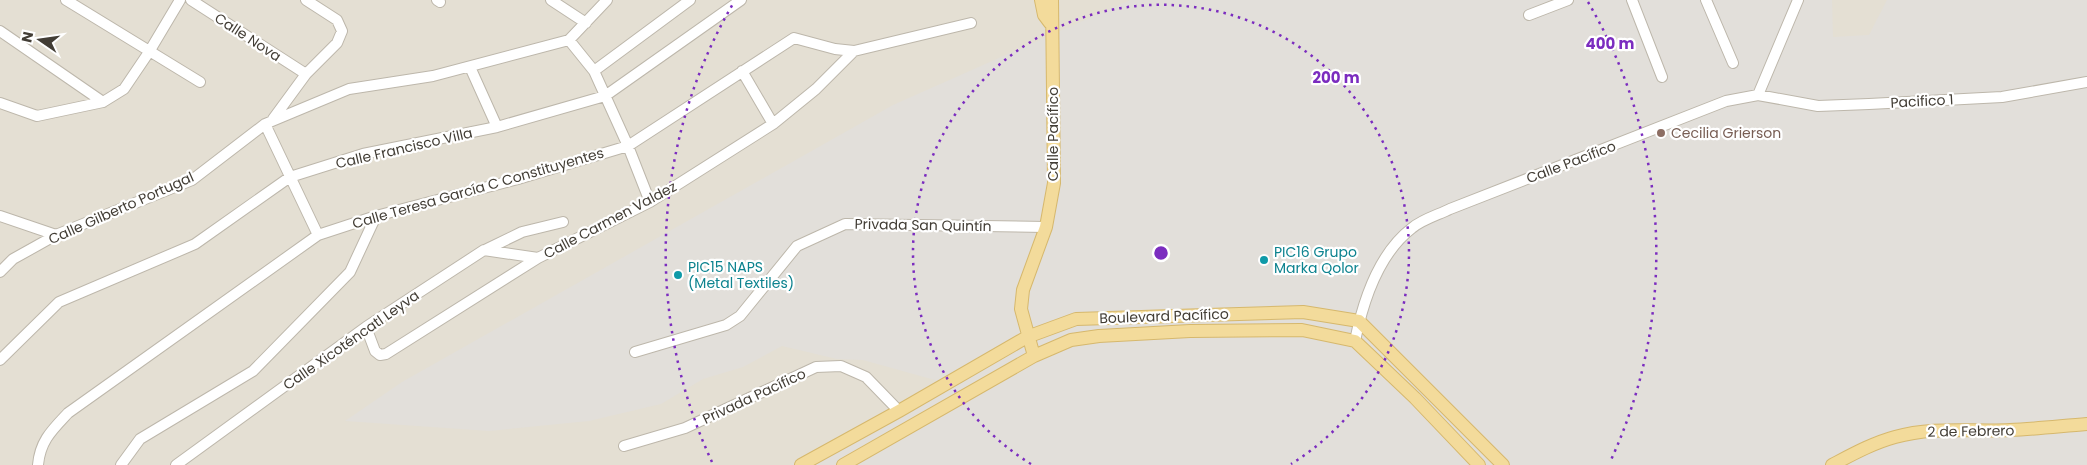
<svg xmlns="http://www.w3.org/2000/svg" width="2087" height="465" font-family="Poppins,sans-serif">
<rect width="100%" height="100%" fill="#f0ede5"/>
<path fill="#e4dfd3" d="M0,0H2087V465H0Z"/>
<path fill="#e2dfda" d="M1130,0H1832L1833,37L1869,35L1887,0H2087V465H789L823,449L942,382L863,360L837,359L782,346L743,367L703,379L661,404L589,421L489,431L345,421L402,382L893,105Z"/>
<g fill="none" stroke-linecap="round" stroke-linejoin="round">
<defs>
<path id="minor" d="M66,0L200,82
M191,0L306,74
M437,0L440,2
M551,0L586,23
M1632,0L1662,77
M1706,0L1733,63
M1529,15L1568,0
M0,31L103,102
M569,40L594,71L628,146L650,202
M470,67L497,127
M594,71L690,0
M742,71L773,124
M1758,95L1798,0
M0,103L37,116L103,102L124,89L149,52L180,0
M273,119L306,74L337,43L342,31L337,20L306,0
M265,124L318,235
M0,216L56,235
M485,250L522,232L563,222
M0,272L13,259L56,235L192,180L265,124L349,89L433,76L569,40L607,0
M366,327L375,351L380,355L386,354L538,258L650,202L773,124L816,89L854,51
M1355,341C1363,301 1378,254 1412,228C1423,219 1438,215 1450,209L1726,101L1758,95L1818,106L1869,104L2002,97L2087,82
M635,352L726,325L740,316L797,246L845,224L1046,227
M0,360L59,302L195,244L290,177L363,154L497,127L605,96L741,0
M624,446L685,428L816,367L841,366L866,377L899,411
M38,465C40,441 52,430 68,413L318,235L376,216L518,179L628,146L794,38L835,49L854,51L971,23
M121,465L140,439L253,371L350,272L376,216
M176,465L366,327L484,250L538,258"/>
<path id="major" d="M1041,0L1044,15L1050,23
M1034,356L1021,309L1023,290L1046,227L1054,183L1052,0
M801,465L899,411L1027,337L1076,319L1303,312L1359,321L1503,465
M843,465L1034,356L1071,340L1099,336L1190,331L1302,330L1355,341L1415,398L1479,465
M1832,465C1853,454 1873,443 1895,437C1933,426 1972,432 2010,430C2036,429 2061,426 2087,424"/>
</defs>
<use href="#minor" stroke="#bdb7ab" stroke-width="12"/>
<use href="#major" stroke="#d6b86d" stroke-width="14"/>
<use href="#minor" stroke="#fff" stroke-width="10"/>
<use href="#major" stroke="#f3db9b" stroke-width="12"/>
</g>
<g fill="none" stroke="#7b2cbf" stroke-width="2.5" stroke-dasharray="2.5 5">
<path d="M1031 464A248 248 0 1 1 1291 464"/>
<path d="M712 462A495 495 0 0 1 734 2M1588 2A495 495 0 0 1 1610 462"/>
</g>
<circle fill="#8d6e63" stroke="#fff" stroke-width="2" cx="1661" cy="133" r="5"/>
<g fill="#0f9aa8" stroke="#fff" stroke-width="2">
<circle cx="1264" cy="260" r="5"/>
<circle cx="678" cy="275" r="5"/>
</g>
<g text-anchor="middle" dominant-baseline="central" stroke-width="4.5" stroke-linejoin="round" paint-order="stroke">
<g font-size="14" fill="#423d35" stroke="#fff">
<text transform="translate(248 37) rotate(33)">Calle Nova</text>
<text transform="translate(1922 101) rotate(-3)">Pacifico 1</text>
<text transform="translate(1053 134) rotate(-90)">Calle Pacífico</text>
<text transform="translate(404 148) rotate(-13)">Calle Francisco Villa</text>
<text transform="translate(1571 162) rotate(-21)">Calle Pacífico</text>
<text transform="translate(478 188) rotate(-16)">Calle Teresa García C Constituyentes</text>
<text transform="translate(121 208) rotate(-24)">Calle Gilberto Portugal</text>
<text transform="translate(610 220) rotate(-28)">Calle Carmen Valdez</text>
<text transform="translate(923 225) rotate(1)">Privada San Quintín</text>
<text transform="translate(1164 316) rotate(-2)">Boulevard Pacífico</text>
<text transform="translate(351 340) rotate(-35)">Calle Xicoténcatl Leyva</text>
<text transform="translate(754 396) rotate(-25)">Privada Pacífico</text>
<text transform="translate(1971 431) rotate(-1)">2 de Febrero</text>
</g>
<g font-size="14" fill="#785e54" stroke="#fff" text-anchor="start">
<text x="1671" y="133">Cecilia Grierson</text>
</g>
<g font-size="14" fill="#0d838f" stroke="#fff" text-anchor="start">
<text x="1274" y="252">PIC16 Grupo<tspan x="1274" dy="16">Marka Qolor</tspan></text>
<text x="688" y="267">PIC15 NAPS<tspan x="688" dy="16">(Metal Textiles)</tspan></text>
</g>
</g>
<circle cx="1161" cy="253" r="8" fill="#7b2cbf" stroke="#fff" stroke-width="2.5"/>
<g font-size="15" text-anchor="middle" font-weight="bold" fill="#7b2cbf" stroke="#fff" stroke-width="4.5" stroke-linejoin="round" paint-order="stroke">
<text x="1610" y="49">400 m</text>
<text x="1336" y="83">200 m</text>
</g>
<g transform="translate(40 40) rotate(283)" stroke="#ffffff" stroke-width="4" paint-order="stroke">
<path d="M0-4L9 19L0 12L-9 19Z" fill="#423d35"/>
<text y="-8" font-size="14" font-weight="bold" text-anchor="middle" fill="#423d35">N</text>
</g>
</svg>
